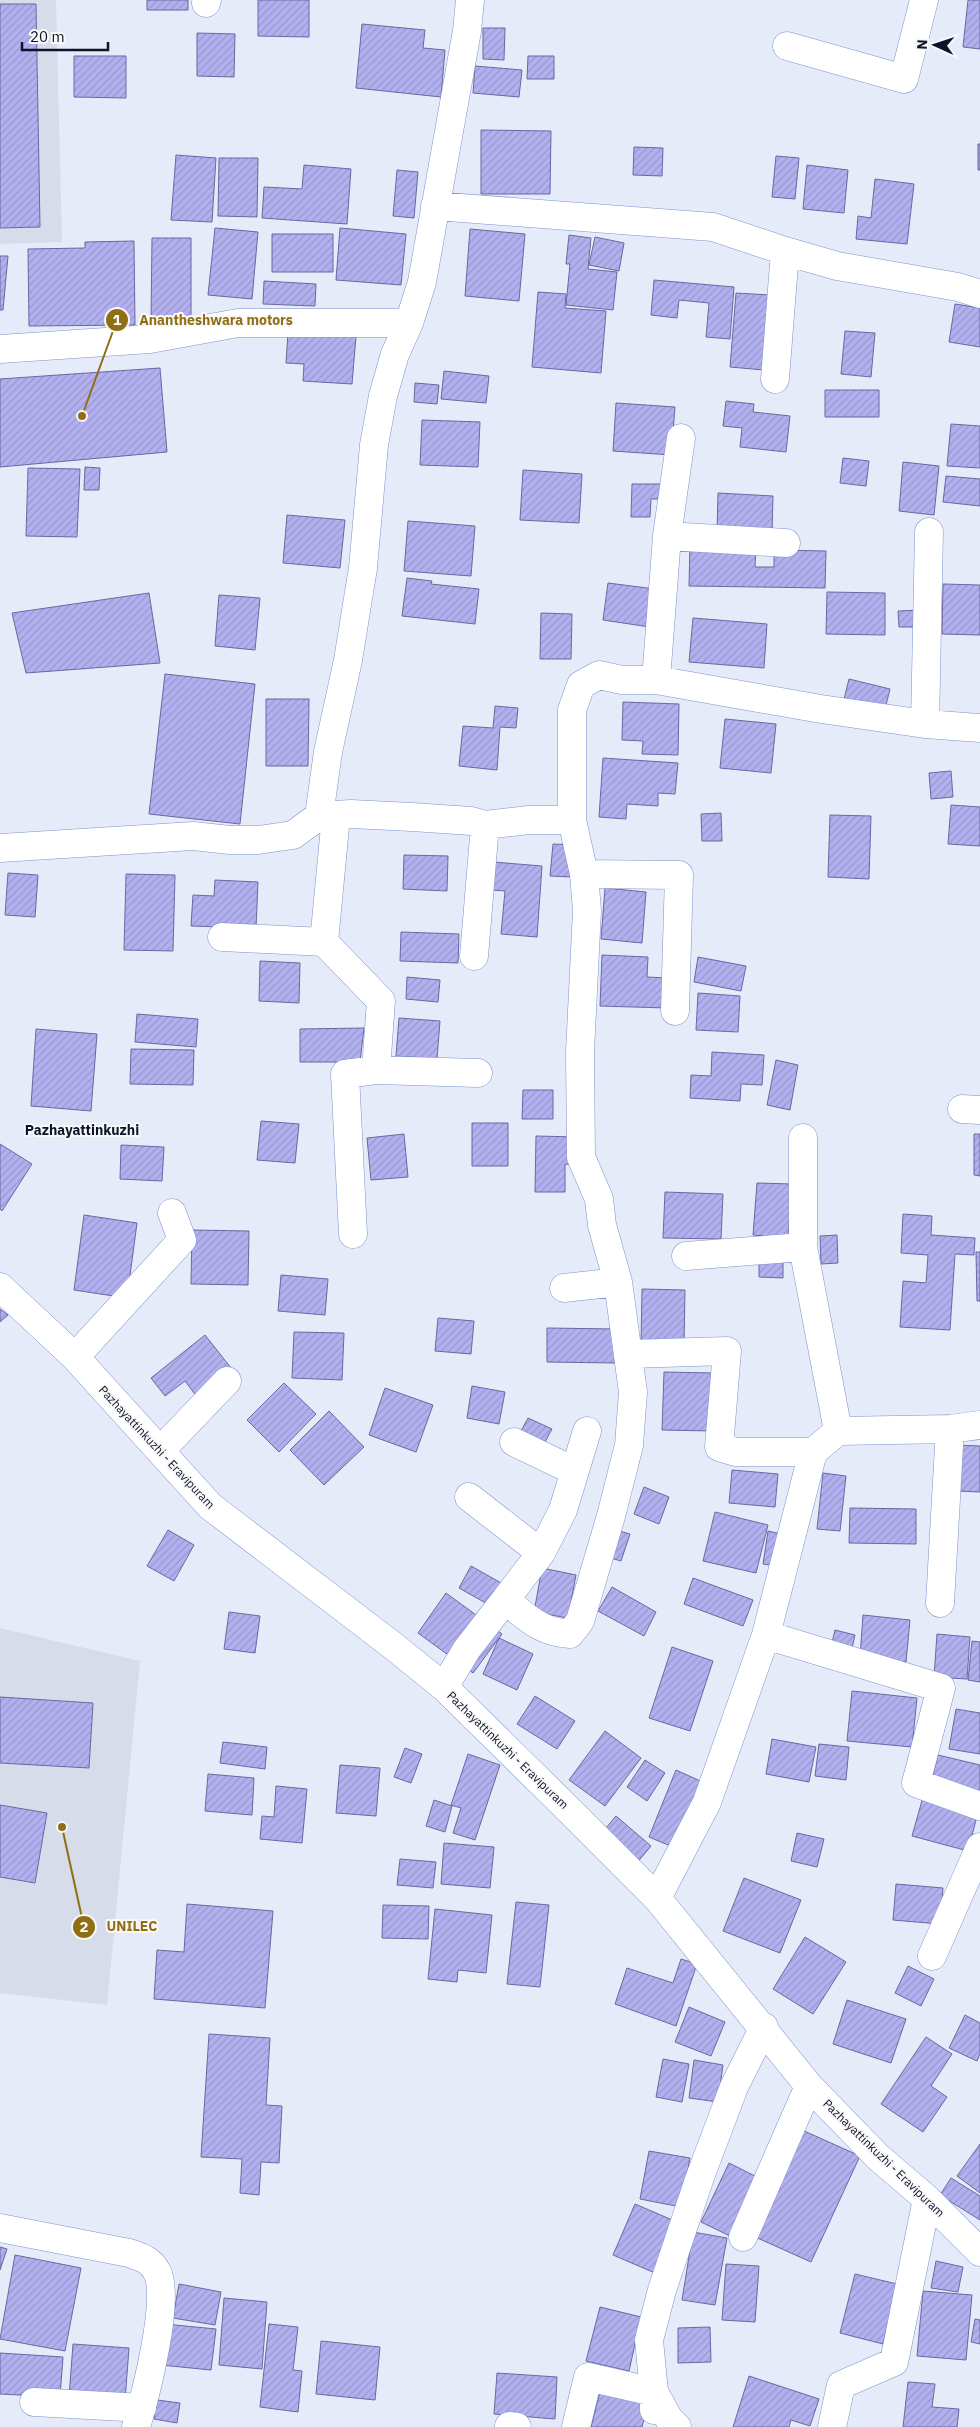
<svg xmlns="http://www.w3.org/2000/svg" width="980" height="2427" font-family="'IBM Plex Sans',sans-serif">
<defs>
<pattern id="building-hatch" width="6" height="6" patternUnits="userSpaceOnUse" patternTransform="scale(1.25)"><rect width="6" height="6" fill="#b3b0f0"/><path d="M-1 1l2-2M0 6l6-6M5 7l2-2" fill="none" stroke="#9996ce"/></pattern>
</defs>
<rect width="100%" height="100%" fill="#e5ebf8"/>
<path fill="#d6dcea" d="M0,0H56L62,242L0,244Z
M0,1628L140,1661L107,2005L0,1993Z"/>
<path fill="url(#building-hatch)" stroke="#6b67a1" d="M147,0H188V10H147Z
M258,0H309V37L258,36Z
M968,0H980V49L963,47Z
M0,4H36L40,227L0,228Z
M362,24L425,30L423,48L445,50L441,97L356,88Z
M483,28H505L504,60L483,59Z
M197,33L235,34L234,77L197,76Z
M74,56H126V98L74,97Z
M528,56H554V79H527Z
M475,66L522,70L519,97L473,93Z
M481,130L551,131L550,194H481Z
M978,144H980V170H978Z
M634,147L663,148L662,176L633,175Z
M176,155L216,158L212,222L171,220Z
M776,156L799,158L795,199L772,197Z
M219,158H258L257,217L218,216Z
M304,165L351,169L347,224L262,218L264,187L302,189Z
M807,165L848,170L844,213L803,209Z
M397,170L418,172L414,218L393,216Z
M875,179L914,184L907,244L856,239L858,216L871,218Z
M215,228L258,232L252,299L208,295Z
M340,228L406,234L401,285L336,280Z
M470,229L525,234L519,301L465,296Z
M272,234H333V272H272Z
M569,235L591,238L588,269L617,272L613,310L566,305L570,264H566Z
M595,237L624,243L619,271L589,265Z
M152,238H191V323L151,322Z
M134,241L135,325L29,326L28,249L85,248V242Z
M0,256H8L3,310H0Z
M654,280L734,287L730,339L706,337L709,303L679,300L677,318L651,315Z
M264,281L316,284L315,306L263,304Z
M538,292L566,294L565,308L606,311L601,373L532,367Z
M736,293L770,295L764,370L730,367Z
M955,304L980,308V347L949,342Z
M845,331L875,333L871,377L841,374Z
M288,332L356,336L352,384L303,381L304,364L286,363Z
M160,368L167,452L0,467V379Z
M444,371L489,376L486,403L441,399Z
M415,383L439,385L437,404L414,402Z
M825,390H879V417H825Z
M726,401L754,404L753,412L790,416L786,452L740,447L742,428L723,426Z
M616,403L675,407L671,455L613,451Z
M422,420L480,422L478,467L420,465Z
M951,424L980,426V468L947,466Z
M843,458L869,461L866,486L840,483Z
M903,462L939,466L934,515L899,511Z
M85,467L100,468L99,490H84Z
M28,468L80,469L77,537L26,536Z
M523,470L582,474L579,523L520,520Z
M946,476L980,479V506L943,502Z
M632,484H667V499H651L650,517H631Z
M718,493L773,496L772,534L717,532Z
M287,515L345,520L340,568L283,563Z
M408,521L475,526L471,576L404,571Z
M690,544L756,545L755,567H774V550L826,551L825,588L689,586Z
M407,578L432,581L431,584L479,589L475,624L402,616Z
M608,583L655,589L650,627L603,620Z
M943,584L980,585V635L942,634Z
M827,592L885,593V635L826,634Z
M149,593L160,663L26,673L12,613Z
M219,595L260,598L255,650L215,646Z
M920,610V627H899L898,611Z
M541,613L572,614L571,659H540Z
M693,618L767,624L764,668L689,662Z
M165,674L255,684L240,824L149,814Z
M849,679L890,689L885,709L844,699Z
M266,699H309L308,766H266Z
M623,702L679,704L678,755L642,754L643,741L622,740Z
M495,706L518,708L516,728L500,727L497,770L459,766L463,726L493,728Z
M725,719L776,724L771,773L720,768Z
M603,758L678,763L675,794L658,793V806L627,804L626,819L599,817Z
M951,771L953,797L931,799L929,773Z
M951,805L980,807V846L948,844Z
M721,813L722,841H702L701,814Z
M830,815L871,816L869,879L828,877Z
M553,844L574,845L571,877L550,876Z
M404,855L448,856L447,891L403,889Z
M493,862L542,866L537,937L501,934L505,891L491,890Z
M8,873L38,875L35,917L5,915Z
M126,874L175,875L173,951L124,950Z
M215,880L258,882L256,928L191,926L193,895L214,896Z
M605,888L646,892L642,943L601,939Z
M401,932L459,934L458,963L400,961Z
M602,955L648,957L647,977L668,978L667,1008L600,1006Z
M698,957L746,966L741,991L694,982Z
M260,961L300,963L299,1003L259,1001Z
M407,977L440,980L438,1002L406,999Z
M698,993L740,996L738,1032L696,1030Z
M137,1014L198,1019L196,1047L135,1042Z
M399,1018L440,1021L437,1059L396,1056Z
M364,1028L360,1062H300V1029Z
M36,1029L97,1034L91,1111L31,1106Z
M131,1049L194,1050L193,1085L130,1084Z
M712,1052L764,1055L762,1085L741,1084L740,1101L690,1098L691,1075L711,1076Z
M776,1060L798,1065L790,1110L767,1105Z
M523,1090H553V1119H522Z
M261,1121L299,1124L295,1163L257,1160Z
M472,1123H508V1166H472Z
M404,1134L408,1177L371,1180L367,1138Z
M974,1134H980V1176L974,1175Z
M536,1136L577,1137L576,1165L565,1164V1192H535Z
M0,1144L32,1164L2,1211L0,1209Z
M121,1145L164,1147L162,1181L120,1179Z
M757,1183L792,1184L788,1238L753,1235Z
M665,1192L723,1194L721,1239L663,1238Z
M903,1214L932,1216L931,1235L975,1238L974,1255L955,1254L950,1330L900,1327L903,1281L926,1283L928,1255L901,1253Z
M84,1215L137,1223L127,1298L74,1290Z
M192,1230L249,1231L248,1285L191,1284Z
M837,1235L838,1263L821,1264L820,1236Z
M976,1252H980V1301H977Z
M759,1260L783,1261V1278L759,1277Z
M281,1275L328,1279L325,1315L278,1311Z
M642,1289L685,1290L684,1345H641Z
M0,1309L8,1315L0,1322Z
M438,1318L474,1321L471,1354L435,1351Z
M547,1328L616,1329L615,1363L547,1362Z
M294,1332L344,1333L342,1380L292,1378Z
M205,1335L235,1373L200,1401L185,1381L165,1396L151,1378Z
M664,1372L713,1373L712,1431L662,1430Z
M284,1383L316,1414L279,1452L247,1420Z
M472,1386L505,1392L499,1424L467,1418Z
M385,1388L433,1405L416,1452L369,1435Z
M329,1411L364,1447L324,1485L290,1450Z
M528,1418L552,1429L545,1442L521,1431Z
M957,1445L980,1446V1492L956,1491Z
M732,1470L778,1474L775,1507L729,1503Z
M823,1473L846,1476L840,1531L817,1529Z
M644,1487L669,1497L659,1524L634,1514Z
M850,1508L916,1509V1544L849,1543Z
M715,1512L768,1525L756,1573L703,1561Z
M612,1529L630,1534L621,1561L604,1556Z
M168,1530L194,1545L174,1581L147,1566Z
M768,1531L781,1534L776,1566L763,1564Z
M471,1566L503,1584L491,1606L459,1588Z
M542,1568L576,1575L568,1618L534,1612Z
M693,1578L753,1600L743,1626L684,1604Z
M612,1587L656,1612L644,1636L598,1611Z
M446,1593L502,1634L473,1673L418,1633Z
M229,1612L260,1616L255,1653L224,1649Z
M863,1615L910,1620L906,1662L860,1657Z
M835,1630L855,1635L850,1657L830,1652Z
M937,1634L970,1637L967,1679L934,1677Z
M499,1638L533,1654L517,1690L483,1674Z
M972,1641L980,1642V1682L968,1680Z
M672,1647L713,1661L690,1731L649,1718Z
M852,1691L917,1698L912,1747L847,1741Z
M535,1696L575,1721L557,1749L517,1724Z
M0,1697L93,1703L89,1768L0,1763Z
M956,1709L980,1713V1754L949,1749Z
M605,1731L641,1758L605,1806L569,1780Z
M772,1739L816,1747L809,1782L766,1774Z
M223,1742L267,1747L265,1769L220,1763Z
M819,1744L849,1747L846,1780L815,1776Z
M405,1748L422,1754L411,1783L394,1777Z
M468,1754L500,1765L475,1840L453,1833L461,1808L451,1805Z
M938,1755L980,1765V1798L930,1786Z
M645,1760L665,1773L647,1801L627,1787Z
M340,1765L380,1768L376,1816L336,1813Z
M676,1770L707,1784L680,1850L649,1837Z
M208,1774L254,1778L252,1815L205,1811Z
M276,1786L307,1789L302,1843L260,1839L262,1816L274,1817Z
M923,1797L978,1812L968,1851L912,1836Z
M434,1800L452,1806L445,1832L426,1826Z
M0,1805L47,1813L35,1883L0,1877Z
M616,1816L651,1846L636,1864L600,1835Z
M797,1833L824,1839L817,1867L791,1861Z
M444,1843L494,1847L490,1888L441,1884Z
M400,1859L436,1862L433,1888L397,1885Z
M744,1878L801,1900L780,1953L723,1931Z
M896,1884L943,1888L940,1924L893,1920Z
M516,1902L549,1905L540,1987L507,1984Z
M187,1904L273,1911L265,2008L154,1999L157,1950L184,1952Z
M383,1905L429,1906L428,1939L382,1938Z
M435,1909L492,1915L486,1973L458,1970L457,1982L428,1979Z
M805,1937L846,1962L813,2014L773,1989Z
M681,1959L697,1964L676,2026L615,2004L627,1968L673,1983Z
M908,1966L934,1979L921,2006L895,1993Z
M847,2000L906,2019L891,2063L833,2044Z
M689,2007L725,2022L711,2056L675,2042Z
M965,2015L980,2023V2054L977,2061L949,2048Z
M209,2034L270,2038L266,2105L282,2106L279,2163L261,2162L259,2195L240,2193L242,2159L201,2157Z
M926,2037L952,2054L931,2086L947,2097L923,2132L881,2104Z
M663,2059L689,2064L682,2102L656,2097Z
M694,2060L723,2065L718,2102L689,2098Z
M802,2130L860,2156L811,2262L753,2236Z
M980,2144V2193L957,2176Z
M649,2151L690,2158L681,2207L640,2199Z
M729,2163L763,2180L734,2238L701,2222Z
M951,2178L980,2196V2220L940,2195Z
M635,2204L677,2222L655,2273L613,2255Z
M693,2232L727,2238L715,2305L682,2300Z
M0,2247L7,2249L0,2270Z
M15,2255L81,2268L65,2351L0,2339Z
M936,2261L963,2267L958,2292L931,2288Z
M726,2264L759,2266L755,2322L722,2320Z
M855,2274L897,2284L883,2344L840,2333Z
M179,2284L221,2292L215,2325L173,2318Z
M923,2291L972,2295L966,2360L917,2356Z
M224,2298L267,2302L262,2369L219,2365Z
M600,2307L641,2317L629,2371L586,2361Z
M975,2319L980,2320V2344L971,2342Z
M165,2324L216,2329L211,2370L161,2365Z
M269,2324L298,2327L293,2370L302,2371L298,2412L260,2407Z
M710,2327L711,2362L678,2363V2328Z
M321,2341L380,2347L375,2400L316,2394Z
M73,2344L129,2348L125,2401L69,2397Z
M0,2353L63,2357L60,2397L0,2394Z
M497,2373L557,2377L555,2419L494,2414Z
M749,2376L819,2399L810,2426L791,2420L789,2427H733Z
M908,2382L935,2384L932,2407L959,2409L957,2427H903Z
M600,2392L648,2403L642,2427H591Z
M157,2400L180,2403L177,2423L154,2419Z"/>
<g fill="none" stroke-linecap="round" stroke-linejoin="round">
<defs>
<path id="minor" d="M206,3L207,0
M787,46L904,79L924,0
M435,206L713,227L785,251L837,266L958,287L980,294
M0,349L150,339L238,323H409
M775,379L785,251
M667,536L786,543
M656,680L667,536L681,438
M925,724L929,532
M319,816L351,814L412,817L471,821L485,825L529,820H572
M336,816L324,942L381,1001L376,1070L478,1073
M0,848L193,836L230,840H258L293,835L319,816L328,752L348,660L363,568L374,445L383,396L395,354L409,323L422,282L467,31L470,0
M584,874L679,875L675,1011
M222,937L324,942
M474,956L485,825
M962,1109L980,1110
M803,1138V1247L838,1431
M353,1234L345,1074L376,1070
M686,1256L803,1247
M0,1287L75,1357L210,1506L392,1645L444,1687L569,1810L657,1898L809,2086L878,2157L927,2199L980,2252
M564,1288L618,1282
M629,1354L727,1351L719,1447L736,1452H813
M75,1357L182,1240L172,1213
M514,1442L574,1471
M160,1451L227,1381
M469,1497L541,1553
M505,1600L541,1553L563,1510L587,1431
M940,1603L950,1429
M766,1635L941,1688L916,1783L980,1806
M444,1687L467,1649L505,1600C528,1618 540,1632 570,1634L580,1621L611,1516L629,1445L633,1392L618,1282L602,1225L599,1199L581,1157L580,1052L587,911L584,874L572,820V710L581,685L599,675L622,680H656L821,709L925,724L980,728
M657,1898L707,1802L766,1635L813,1452L838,1431L950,1429L980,1425
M932,1956L980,1847
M0,2228L129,2253C141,2257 151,2260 157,2272C171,2298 145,2397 136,2427
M743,2237L809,2086
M34,2402L142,2408
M509,2426L517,2427
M576,2427L588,2377L654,2392V2410
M677,2427L669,2419L654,2392L649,2340L662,2290L700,2177L734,2087L764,2027
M832,2427L841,2385L894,2362L927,2199"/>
</defs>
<use href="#minor" stroke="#7b93cd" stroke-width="29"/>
<use href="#minor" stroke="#fff" stroke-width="28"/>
</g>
<g text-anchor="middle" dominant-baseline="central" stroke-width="4" stroke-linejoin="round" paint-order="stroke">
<g font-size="12" fill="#0c1429" stroke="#f8f8f8">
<text transform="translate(157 1447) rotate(47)">Pazhayattinkuzhi - Eravipuram</text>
<text transform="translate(508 1750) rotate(44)">Pazhayattinkuzhi - Eravipuram</text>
<text transform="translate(884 2158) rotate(44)">Pazhayattinkuzhi - Eravipuram</text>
</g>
<g font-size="14" font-weight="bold" fill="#0c1429" stroke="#f8f8f8">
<text x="82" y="1130">Pazhayattinkuzhi</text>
</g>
</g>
<path fill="none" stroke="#906f14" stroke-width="2" d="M82 416L117 320M62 1827L84 1927"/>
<g fill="#906f14" stroke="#f8f8f8" stroke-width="2">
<circle cx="82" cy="416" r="5"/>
<circle cx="62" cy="1827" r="5"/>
<circle cx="117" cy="320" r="12"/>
<circle cx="84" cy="1927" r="12"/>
</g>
<g font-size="15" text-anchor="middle" font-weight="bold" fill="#fff">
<text x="117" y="325">1</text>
<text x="84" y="1932">2</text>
</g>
<g font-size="14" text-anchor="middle" font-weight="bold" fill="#906f14" stroke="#f8f8f8" stroke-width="4" stroke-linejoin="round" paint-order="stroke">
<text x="216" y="325">Anantheshwara motors</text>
<text x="132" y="1931">UNILEC</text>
</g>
<g transform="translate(935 45) rotate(273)" stroke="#f8f8f8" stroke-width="4" paint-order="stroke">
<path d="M0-4L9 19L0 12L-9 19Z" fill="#0c1429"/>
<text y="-8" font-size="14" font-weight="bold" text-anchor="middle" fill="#0c1429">N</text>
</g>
<path d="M22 42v8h86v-8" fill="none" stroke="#0c1429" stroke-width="2.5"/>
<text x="30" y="42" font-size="15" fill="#0c1429" stroke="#f8f8f8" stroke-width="4" paint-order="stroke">20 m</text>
</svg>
